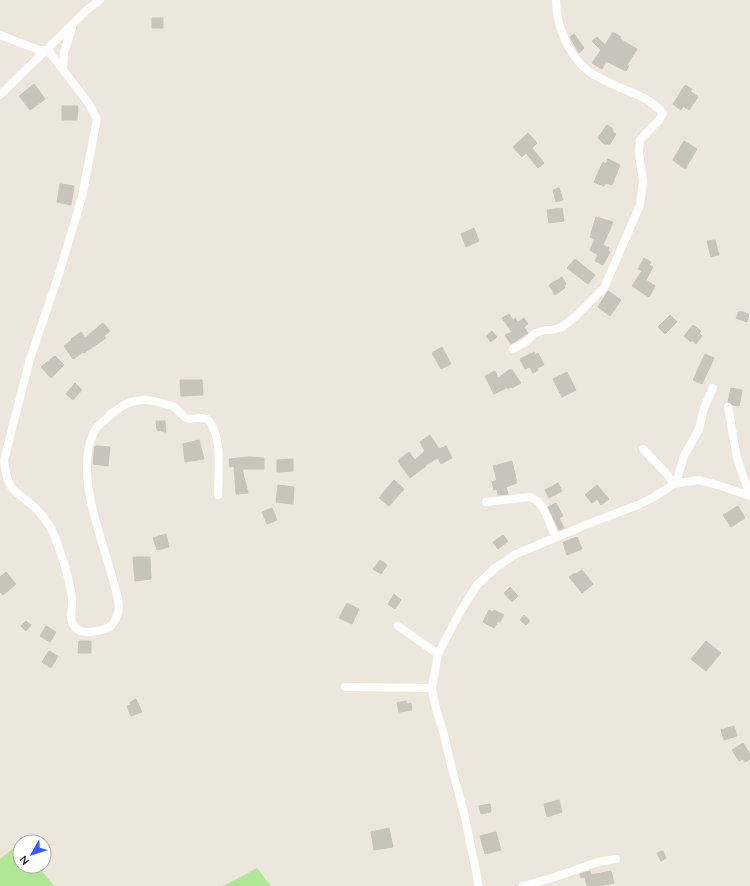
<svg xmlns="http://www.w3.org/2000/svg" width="750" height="886" font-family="Quicksand,sans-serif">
<rect width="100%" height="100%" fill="#ede6dc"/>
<path fill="#b0e796" d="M20,843V866H38L54,886H0V859Z
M257,868L271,886H223Z"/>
<path fill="#c9c4bb" stroke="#c9c3b6" d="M152,18H163V28H152Z
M613,32L621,37L620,39L637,49L627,65L629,66L626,71L606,61L602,69L592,63L601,50L592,41L597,37L605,45Z
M574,34L584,48L579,53L570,37Z
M34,84L45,99L30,110L19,96Z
M685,85L692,89L690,91L698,97L689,110L683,106L681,110L673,104Z
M62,106H78L77,120H62Z
M607,125L613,129L612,131L616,134L610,144H604L598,138Z
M528,133L537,143L532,148L544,163L538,168L526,153L522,157L513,147Z
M684,141L697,149L685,169L673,160Z
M608,159L620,165L612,185L606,183L604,186L594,182L603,162L606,164Z
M60,184L74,186L71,205L57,202Z
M559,188L563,200L556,202L553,190Z
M562,208L564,221L549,223L547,210Z
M596,217L613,222L603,245L609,248L608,251L610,252L603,265L595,261L598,255L590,250L595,239L590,237Z
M474,228L479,241L466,247L461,234Z
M715,240L719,255L711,257L707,241Z
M644,258L651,262L649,265L653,267L646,280L655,286L649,297L632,286L642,271L638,269Z
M575,259L595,275L588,284L567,268Z
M562,277L566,284L564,285L565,288L555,295L549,285Z
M608,291L621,300L610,316L598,307Z
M739,311L749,314L747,322L736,318Z
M509,314L513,320L515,318L518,322L524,318L528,324L524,327L528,333L511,344L505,335L512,332L502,318Z
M670,315L677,322L665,334L658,327Z
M103,323L110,331L104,336L106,338L84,353L83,352L73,359L64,346L72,340L71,339L81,332L85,338Z
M693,325L701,331L699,333L702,336L696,344L692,340L691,342L684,336Z
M492,331L497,337L491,342L486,336Z
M442,347L451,364L441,369L432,353Z
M534,352L535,355L538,353L544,365L537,368L538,370L533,373L530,367L525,369L520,359Z
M705,354L714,358L702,384L693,380Z
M55,356L64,365L51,378L41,367Z
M509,370H512L521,383L512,388L511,387L508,389V387L494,394L485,376L495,371L498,378Z
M567,372L576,390L562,397L553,379Z
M180,380H202L203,395L181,396Z
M75,383L82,390L73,400L66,394Z
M731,388L742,390L739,406L733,405L728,402Z
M156,421H165L166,432L157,430Z
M430,435L439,449L446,446L452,458L441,464L438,458L425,465L426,466L410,478L398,461L409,452L415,460L425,451L420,442Z
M199,440L204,459L185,462L183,444Z
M95,446L110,447L108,466L93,464Z
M249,457L264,458V469H242L248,493L236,494L234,466L230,467L229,459Z
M293,459V471L277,472V460Z
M512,461L517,483L506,487L508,494L498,495L497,489L494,490L492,482L497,480L493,466Z
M394,480L404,489L389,506L379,498Z
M558,483L562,491L549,498L545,490Z
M278,485L294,487L293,504L276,502Z
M597,485L609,499L601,505L597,499L592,503L585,495Z
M556,503L563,516L559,518L564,528L559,530L548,507Z
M738,506L745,518L731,527L723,515Z
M272,508L277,520L267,524L262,512Z
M166,534L169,547L157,550L153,538Z
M503,535L508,541L498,549L493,542Z
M577,537L582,549L567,555L563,542Z
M133,557H150L151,579L135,581Z
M380,560L387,565L381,574L373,569Z
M582,570L593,584L582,593L569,577L575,573L576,574Z
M6,572L16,584L3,595L0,592V577Z
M510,587L518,596L512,602L504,593Z
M394,594L401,600L395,609L388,604Z
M347,603L359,609L352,624L339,618Z
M489,610L493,612L494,610L504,615L500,622L498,621L494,628L483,622Z
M524,615L530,621L526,625L520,620Z
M26,621L31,625L26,631L21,626Z
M46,626L56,632L50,642L40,636Z
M79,641H91V653H78Z
M706,641L721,653L706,671L691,659Z
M49,651L58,656L51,668L42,662Z
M136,699L142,712L131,716L127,706L131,705L130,702Z
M406,701L407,704L411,703L412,710L399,712L397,703Z
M734,726L737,736L724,740L721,730Z
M743,743L750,754V759L745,762L743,759L739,761L732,750Z
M559,800L562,812L547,817L544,804Z
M490,804L491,812L481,814L479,806Z
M389,828L393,847L374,850L371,832Z
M496,832L501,850L485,854L480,836Z
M663,851L666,858L661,861L657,853Z
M590,871L591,875L611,871L614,883L599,886H587L585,877L581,878L580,874Z"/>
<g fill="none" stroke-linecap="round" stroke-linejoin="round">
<path stroke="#fff" stroke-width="8" d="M0,35L39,50H48L89,104L97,119L96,124L82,197L59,274L30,359L4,460C5,468 6,477 10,485C14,492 20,495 26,500C39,510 49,522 55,537C62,557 70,579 72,599C73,609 67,622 77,629C85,635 103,631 111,626C113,624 115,621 116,618C122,607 117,596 114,584C104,542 73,474 94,432C96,427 101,423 105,420C122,403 138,395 162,403C166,405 171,405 174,407C179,410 182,416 186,418C193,421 202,415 208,420C223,435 218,475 218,495
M63,69L64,52L72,28
M0,95L88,9L100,0
M513,349L526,342L535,333L545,330H553L562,327L576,316L604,288L640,205L643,182L639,153L640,140L659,120L663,113C652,100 636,94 621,88C610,83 598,78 588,71C568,55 556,24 556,0
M728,407L737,458L750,496
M643,449L666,473L674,484
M677,483L678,476L684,456L699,429L704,408L713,388
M486,502L529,497C546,501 548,524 556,537
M398,626L438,654
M345,687L432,688
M479,886L464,813L452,769L444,735L435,705L432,688L438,654L460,612L477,585L495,568L516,554L593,522L638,505L654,497L674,484L698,480L718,485L750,496
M523,886L555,877L598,862L616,859"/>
</g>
<g transform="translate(32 854) rotate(231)"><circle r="19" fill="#ffffff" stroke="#aaaaaa"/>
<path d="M0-3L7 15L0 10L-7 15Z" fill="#3859ff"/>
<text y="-6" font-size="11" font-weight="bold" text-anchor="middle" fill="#2b2b2b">N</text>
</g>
</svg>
